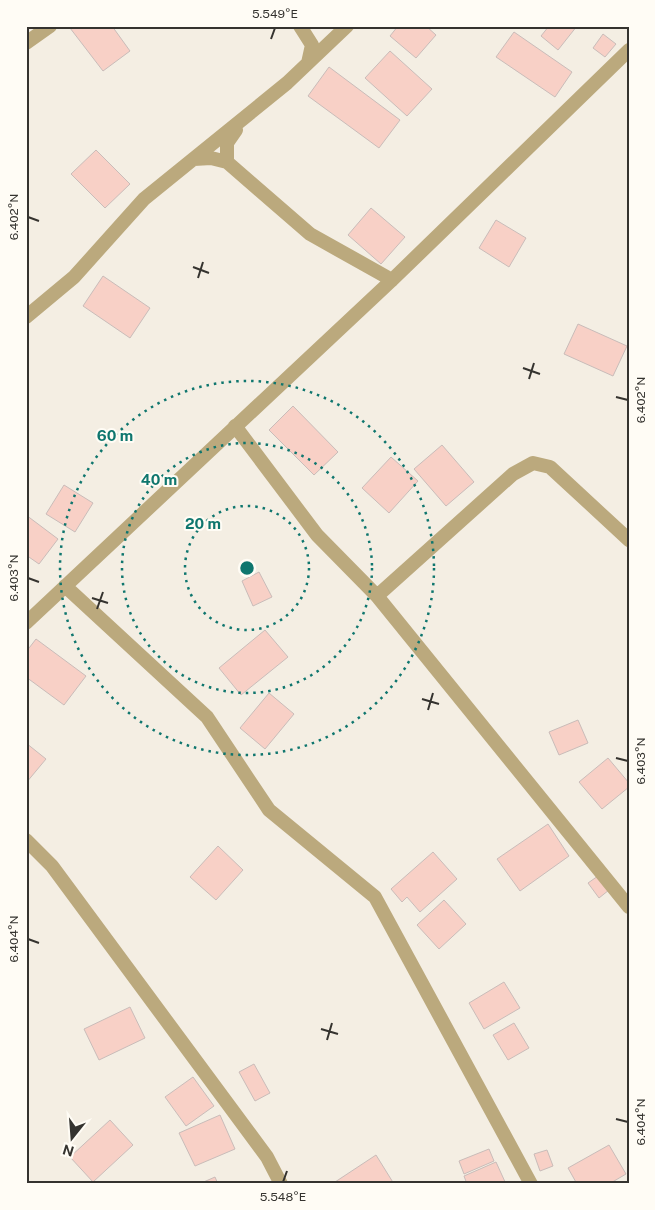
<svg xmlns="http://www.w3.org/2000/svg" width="655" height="1210" font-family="'Public Sans',sans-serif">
<rect width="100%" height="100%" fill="#f4eee3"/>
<path fill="#f8d0c6" stroke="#c9bcb9" d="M72,26H112L130,51L103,71L70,28Z
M398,26H426L436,35L416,58L390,36Z
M549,26H577L558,50L541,36Z
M514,32L572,72L555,97L496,57Z
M603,34L616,44L605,57L593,48Z
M390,51L432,89L407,116L365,78Z
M329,67L400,120L379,148L308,96Z
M96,150L130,184L105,208L71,174Z
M371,208L405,237L381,264L348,235Z
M496,220L526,238L509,267L479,248Z
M103,276L150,308L130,338L83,306Z
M578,324L627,346L613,376L564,354Z
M293,406L338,452L314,475L269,430Z
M442,445L474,482L446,506L414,469Z
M391,457L418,481L389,513L362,488Z
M64,485L93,503L75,532L46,514Z
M26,515L58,539L39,564L26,555Z
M259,572L272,597L253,606L242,581Z
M265,630L288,657L241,695L219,668Z
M36,639L86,676L64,705L26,677V652Z
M269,693L294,714L265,749L240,728Z
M578,720L588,743L559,755L549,732Z
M26,743L46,759L26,783Z
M608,758L629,783V787L602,809L579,782Z
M548,824L569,856L520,891L497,859Z
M218,846L243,870L216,900L190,877Z
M433,852L457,879L420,912L407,897L402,902L391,889Z
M598,876L609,890L599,898L588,883Z
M444,900L466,924L439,949L417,925Z
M504,982L520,1008L484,1029L469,1003Z
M130,1007L145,1038L99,1060L84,1029Z
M514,1023L529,1048L508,1060L493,1035Z
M254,1064L270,1093L255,1101L239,1072Z
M193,1077L214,1106L186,1126L165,1097Z
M220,1115L235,1149L195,1166L179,1133Z
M110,1120L133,1145L93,1182L70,1157Z
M609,1145L626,1174L609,1184H577L568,1168Z
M489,1149L494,1161L464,1174L459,1161Z
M547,1150L553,1166L540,1171L534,1154Z
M376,1155L394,1184H332Z
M496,1162L506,1184H467L464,1176Z
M215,1177L218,1184H199Z"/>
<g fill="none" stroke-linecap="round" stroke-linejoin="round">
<path stroke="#bba97d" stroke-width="14" d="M300,26L312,45L308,63
M26,43L50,26
M236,130L227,143V162L310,234L392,280
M194,159L211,158L227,162
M26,317L74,277L144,199L287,83L347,26
M235,426L317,535L377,596L629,907
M65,586L207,717L269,810L375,897L531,1184
M377,596L513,474L533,463L550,467L629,540
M26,623L392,280L629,50
M26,840L52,866L267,1157L281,1184"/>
</g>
<path fill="none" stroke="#35332f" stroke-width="2" d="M271,39L275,28M28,217L39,221M193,267L209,273M198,278L203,262M523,368L540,374M529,379L534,363M616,397L628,400M28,578L39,582M92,598L108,603M97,609L103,592M422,699L439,704M428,710L433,693M616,758L628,761M28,939L39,943M321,1029L338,1034M327,1040L332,1023M616,1119L628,1122M283,1182L287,1171"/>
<g fill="none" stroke="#0f766e" stroke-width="2.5" stroke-dasharray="2.5 5">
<circle cx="247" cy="568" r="62"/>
<circle cx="247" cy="568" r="125"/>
<circle cx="247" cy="568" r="187"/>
</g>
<circle cx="247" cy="568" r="8" fill="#0f766e" stroke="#fffcf5" stroke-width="2.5"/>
<g font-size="15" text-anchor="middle" font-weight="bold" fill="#0f766e" stroke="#fffcf5" stroke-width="4" stroke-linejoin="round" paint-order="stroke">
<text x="115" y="441">60 m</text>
<text x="159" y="485">40 m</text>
<text x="203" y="529">20 m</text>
</g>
<rect width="655" height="1210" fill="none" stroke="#fffcf5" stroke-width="55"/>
<g transform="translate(72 1138) rotate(197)" stroke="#fffcf5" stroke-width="4" paint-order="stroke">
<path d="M0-4L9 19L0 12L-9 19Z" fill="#35332f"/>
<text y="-8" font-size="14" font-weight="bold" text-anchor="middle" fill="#35332f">N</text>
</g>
<rect x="28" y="28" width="600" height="1154" fill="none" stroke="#35332f" stroke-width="2"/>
<g font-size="12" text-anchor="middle" fill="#35332f">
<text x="275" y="18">5.549°E</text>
<text transform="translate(14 217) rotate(-90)" y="4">6.402°N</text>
<text transform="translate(641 400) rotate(-90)" y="4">6.402°N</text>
<text transform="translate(14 578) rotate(-90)" y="4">6.403°N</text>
<text transform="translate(641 761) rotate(-90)" y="4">6.403°N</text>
<text transform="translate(14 939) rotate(-90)" y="4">6.404°N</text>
<text transform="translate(641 1122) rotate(-90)" y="4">6.404°N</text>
<text x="283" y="1201">5.548°E</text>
</g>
</svg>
